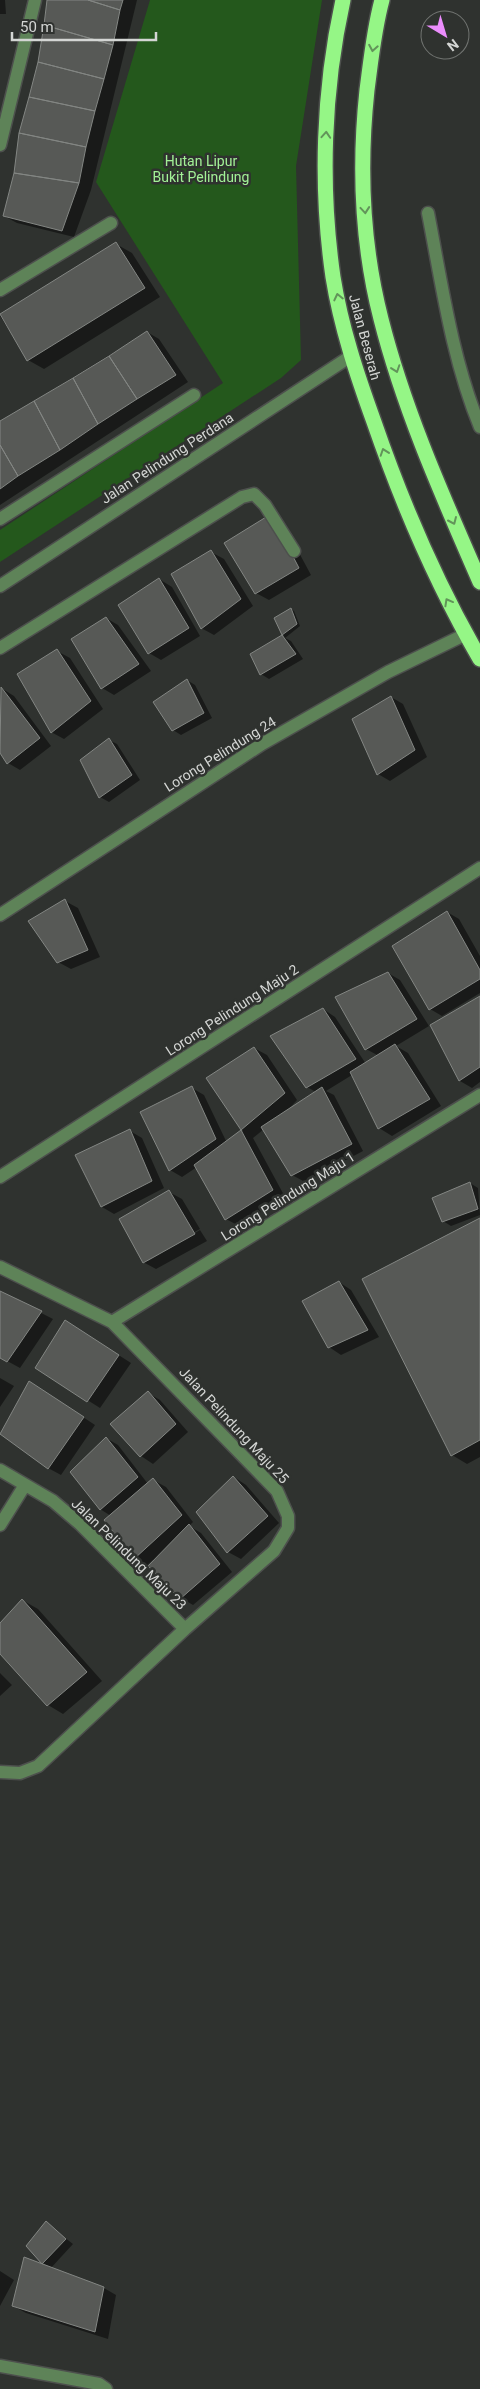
<svg xmlns="http://www.w3.org/2000/svg" width="480" height="2389" font-family="Roboto,sans-serif">
<rect width="100%" height="100%" fill="#2f322f"/>
<path fill="#24581c" d="M150,0H322L296,166L301,360L281,378L0,562V530L223,383L96,182Z"/>
<path fill="#0007" d="M0,0H5L6,14H0Z
M48,0H137L91,190L74,237L17,223L4,216L39,63Z
M116,244L132,253L160,297L44,369L28,360L0,316Z
M147,332L159,339L188,382L0,505V422Z
M283,523L311,575L269,600L256,593Z
M211,552L224,559L253,606L214,635L201,628Z
M159,579L172,587L200,636L161,660L149,653Z
M291,609L294,611L300,626L285,638L291,641L303,659L269,679L261,674L284,636L275,618Z
M106,618L118,625L151,671L114,695L102,688Z
M57,651L70,658L103,709L64,739L51,732Z
M187,680L195,685L212,718L181,735L173,730Z
M1,688L14,696L51,746L20,770L8,763L0,751Z
M391,697L403,704L427,757L390,781L378,774Z
M109,740L117,744L140,780L109,802L100,797Z
M65,901L78,908L100,957L71,969L58,962Z
M447,912L459,919L480,956V993L442,1016L430,1009Z
M388,973L400,980L429,1026L396,1046L408,1053L441,1106L392,1136L379,1128L352,1075L326,1091L334,1095L363,1151L305,1182L292,1175L264,1129L253,1138L285,1197L239,1226L226,1219L197,1167L182,1177L170,1170L192,1088L204,1095L227,1143L243,1131L208,1078L254,1048L267,1055L297,1100L286,1112L316,1092L307,1087L323,1009L335,1017L366,1064L379,1056L366,1049Z
M480,998V1082L472,1088L460,1081Z
M130,1131L142,1138L164,1188L114,1214L102,1207Z
M470,1183L478,1188L480,1215L451,1226L443,1221Z
M169,1192L182,1199L200,1229L148,1258V1261L200,1230L207,1241L156,1269L143,1262Z
M480,1220V1457L467,1464L452,1455Z
M339,1282L351,1290L379,1337L341,1355L329,1347Z
M0,1292L53,1319L20,1368L0,1357Z
M78,1329L131,1363L100,1408L37,1368Z
M0,1378L14,1386L0,1407Z
M30,1382L95,1425L61,1475L48,1468Z
M148,1393L160,1400L188,1432L153,1464L141,1456L112,1424Z
M106,1438L118,1445L148,1484L153,1480L166,1487L193,1522L189,1526L201,1533L232,1572L193,1605L181,1598L153,1560L147,1565L134,1558L111,1516L100,1509Z
M234,1477L246,1485L279,1523L241,1559L228,1552Z
M22,1600L38,1609L102,1681L63,1714L48,1705L0,1652V1625Z
M0,1673L12,1685L0,1696Z
M46,2223L73,2244L50,2269L104,2288L116,2295L108,2339L26,2313L13,2306L49,2267L43,2263Z
M0,2271L14,2280L0,2306Z"/>
<path fill="#575956" stroke="#838683" d="M47,0H88L120,10L113,45L44,25Z
M88,0H123L120,10Z
M44,25L113,45L104,79L38,62Z
M38,62L104,79L95,111L29,97Z
M29,97L95,111L86,147L19,133Z
M19,133L86,147L79,183L14,173Z
M14,173L79,183L62,231L3,216Z
M116,242L145,288L27,361L0,314Z
M147,331L176,375L137,399L109,356Z
M109,356L137,399L98,424L73,378Z
M73,378L98,424L60,450L34,401Z
M34,401L60,450L18,476L0,445V421Z
M0,445L18,476L0,489Z
M271,514L299,568L255,594L224,543Z
M211,550L241,599L201,629L171,574Z
M159,578L189,628L148,654L118,605Z
M291,608L297,624L282,635L274,618Z
M106,617L139,664L101,689L71,639Z
M282,635L296,654L260,675L250,654Z
M57,649L91,701L51,733L17,674Z
M187,679L204,713L172,731L153,702Z
M1,687L40,738L7,764L0,753Z
M391,696L415,750L377,775L352,719Z
M109,738L132,775L99,798L80,760Z
M65,899L88,950L57,963L28,921Z
M447,911L480,970V979L429,1010L392,946Z
M388,972L417,1019L365,1050L335,997Z
M480,996V1067L459,1081L430,1025Z
M323,1008L356,1059L306,1088L270,1036Z
M395,1044L430,1099L378,1129L350,1072Z
M254,1047L285,1093L241,1130L206,1078Z
M192,1086L216,1139L169,1171L140,1112Z
M322,1087L352,1144L291,1176L261,1127Z
M130,1129L152,1181L101,1207L75,1155Z
M241,1130L273,1190L225,1220L194,1165Z
M470,1182L478,1209L442,1222L432,1198Z
M169,1190L195,1234L143,1263L119,1219Z
M480,1218V1440L451,1456L362,1279Z
M339,1281L368,1330L328,1348L302,1301Z
M0,1291L42,1311L7,1362L0,1358Z
M65,1320L119,1355L87,1402L35,1368Z
M29,1381L84,1417L48,1469L0,1434Z
M148,1391L176,1424L140,1457L110,1424Z
M106,1437L138,1477L100,1510L70,1472Z
M233,1476L268,1516L227,1553L196,1512Z
M153,1478L182,1515L134,1559L104,1520Z
M189,1524L220,1564L180,1599L148,1566Z
M22,1599L87,1672L47,1706L0,1654V1623Z
M46,2221L66,2239L42,2264L26,2246Z
M24,2257L104,2287L95,2332L12,2306Z"/>
<g fill="none" stroke-linecap="round" stroke-linejoin="round">
<defs>
<path id="minor" d="M0,145L35,0
M428,213C442,285 452,359 480,427
M0,290L111,223
M0,519L194,395
M0,586L351,356
M0,648L242,497L254,494L265,505L294,551
M0,915L262,744L388,672L466,634
M0,1177L480,868
M0,1267L112,1322L277,1491L288,1516V1528L274,1551L185,1629L38,1766L20,1773L0,1772
M112,1322L480,1095
M0,1470L53,1501L80,1524L185,1629
M0,1525L25,1485
M0,2366L99,2384L106,2389"/>
<path id="highway" d="M343,0C323,90 320,187 333,277C341,327 357,375 374,422C403,506 436,583 480,659
M382,0C374,29 371,60 367,90C359,165 362,245 381,319C404,410 443,497 480,582"/>
</defs>
<use href="#minor" stroke="#4d504d" stroke-width="15"/>
<use href="#highway" stroke="#4d504d" stroke-width="18"/>
<use href="#minor" stroke="#5e8358" stroke-width="12"/>
<use href="#highway" stroke="#95f686" stroke-width="15"/>
</g>
<defs><path id="oneway-chevron" d="M-2-3.5L2.5 0L-2 3.5" fill="none" stroke-width="1.6" stroke-linecap="round" stroke-linejoin="round" transform="scale(1.25)"/></defs>
<g stroke="#62945a">
<use href="#oneway-chevron" transform="translate(373 48) rotate(100)"/>
<use href="#oneway-chevron" transform="translate(326 135) rotate(-86)"/>
<use href="#oneway-chevron" transform="translate(365 210) rotate(85)"/>
<use href="#oneway-chevron" transform="translate(338 297) rotate(-103)"/>
<use href="#oneway-chevron" transform="translate(396 369) rotate(71)"/>
<use href="#oneway-chevron" transform="translate(384 452) rotate(-109)"/>
<use href="#oneway-chevron" transform="translate(453 521) rotate(66)"/>
<use href="#oneway-chevron" transform="translate(448 602) rotate(-119)"/>
</g>
<g text-anchor="middle" dominant-baseline="central" stroke-width="5" stroke-linejoin="round" paint-order="stroke">
<g font-size="14" fill="#a2f196" stroke="#2f322f">
<text x="201" y="161">Hutan Lipur<tspan x="201" dy="16">Bukit Pelindung</tspan></text>
</g>
<g font-size="14" fill="#d4d6d4" stroke="#2f322f">
<text transform="translate(365 337) rotate(75)">Jalan Beserah</text>
<text transform="translate(167 458) rotate(-33)">Jalan Pelindung Perdana</text>
<text transform="translate(220 754) rotate(-32)">Lorong Pelindung 24</text>
<text transform="translate(232 1010) rotate(-33)">Lorong Pelindung Maju 2</text>
<text transform="translate(288 1196) rotate(-32)">Lorong Pelindung Maju 1</text>
<text transform="translate(234 1425) rotate(47)">Jalan Pelindung Maju 25</text>
<text transform="translate(129 1554) rotate(44)">Jalan Pelindung Maju 23</text>
</g>
</g>
<g transform="translate(445 35) rotate(142)"><circle r="24" fill="#2f322f" stroke="#717471"/>
<path d="M0-4L9 19L0 12L-9 19Z" fill="#eb8dfc"/>
<text y="-8" font-size="14" font-weight="bold" text-anchor="middle" fill="#d4d6d4">N</text>
</g>
<path d="M12 32v8h144v-8" fill="none" stroke="#d4d6d4" stroke-width="2.5"/>
<text x="20" y="32" font-size="15" fill="#d4d6d4" stroke="#2f322f" stroke-width="4" paint-order="stroke">50 m</text>
</svg>
